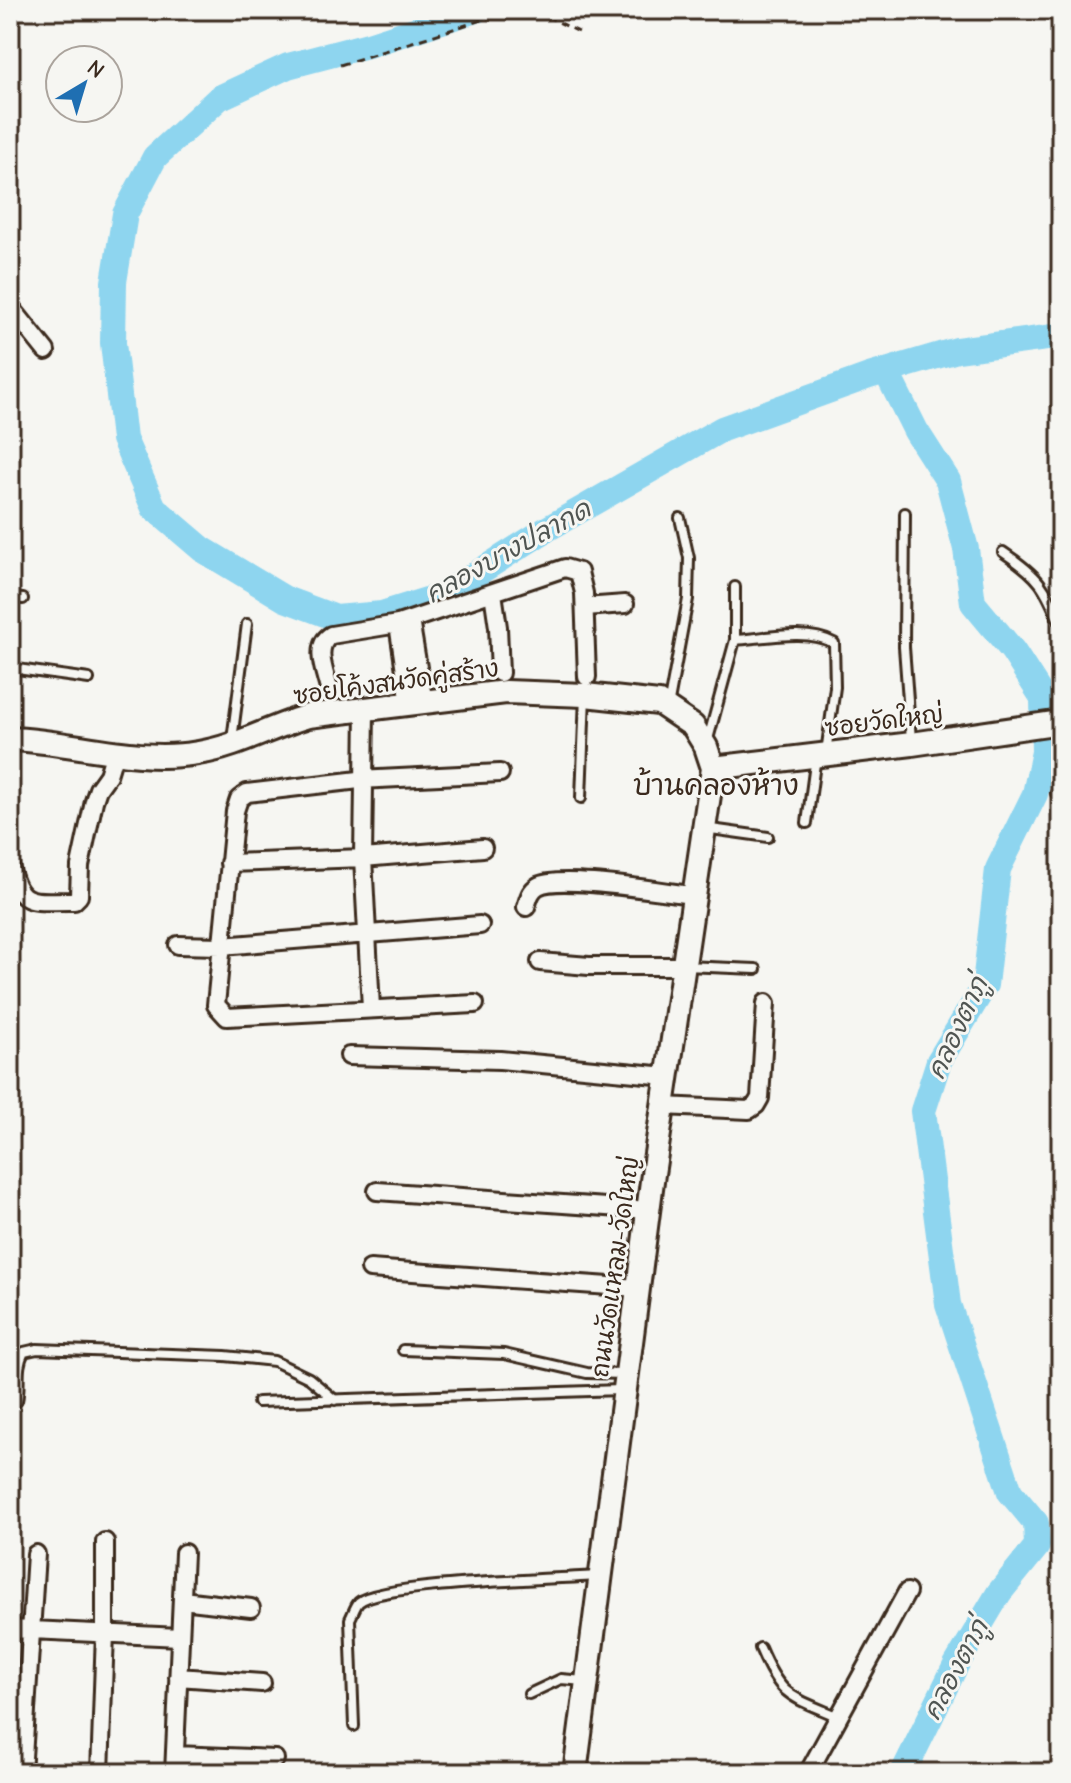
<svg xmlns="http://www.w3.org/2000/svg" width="1071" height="1783" font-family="'Comic Neue','Playpen Sans Thai',sans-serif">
<rect width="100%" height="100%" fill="#f6f6f2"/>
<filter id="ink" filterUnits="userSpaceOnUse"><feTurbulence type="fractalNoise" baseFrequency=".0125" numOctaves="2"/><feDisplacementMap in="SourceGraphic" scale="16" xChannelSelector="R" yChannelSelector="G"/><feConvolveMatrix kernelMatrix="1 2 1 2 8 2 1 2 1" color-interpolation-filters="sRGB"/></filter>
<g filter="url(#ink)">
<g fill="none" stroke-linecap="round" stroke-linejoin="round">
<path stroke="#8ed5ef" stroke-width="26" d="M476,10L368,45L288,66L219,98L155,157L125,214L114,282L113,343L124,439L154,508L202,549L285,599L336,618L382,614L443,595L547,529L722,429L869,376L957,350L1061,336
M886,371L916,431L948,481L966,549L973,603L1013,651L1043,698L1044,752L1035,794L998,869L985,985L939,1061L923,1111L948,1304L1010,1492L1036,1523L1037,1546L999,1593L956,1665L903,1773"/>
<defs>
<path id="lane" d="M905,513L904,647L911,740
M1003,552C1040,577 1045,586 1061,626
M10,598L23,599
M735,640C765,638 807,628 834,643L835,687L826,753
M10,668L89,679
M668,707L688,599L689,558L680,518
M232,740L247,624
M707,743L735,640V587
M1056,793H1061
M581,798L585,695
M807,823L816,756
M704,828L768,837
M685,966L756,969
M403,1350L504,1354L587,1373L624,1374
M258,1402L621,1390
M10,1404L17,1401C21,1384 15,1368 24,1352L37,1349L225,1356L274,1361L309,1378L335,1400
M760,1648C781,1698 791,1696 838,1717
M529,1694L561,1679L584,1681
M354,1726L350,1619C353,1614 355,1606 359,1602C381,1583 560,1579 599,1576"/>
<path id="street" d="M10,306L46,351
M493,593L498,627L500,673
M585,607L625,604
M410,620L424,703
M398,624L410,704
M329,689C325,672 313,646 331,635L398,624L565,568L579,572L584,593L587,677
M365,710L363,858L371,1008
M229,863L363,858L483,848
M10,866C20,910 34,900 74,901L79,896L80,866L94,801L98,789L108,775L115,752
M526,907C529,898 530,891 538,886C560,874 663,892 692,895
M178,945L221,946L480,925
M540,962L589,966H683
M475,1004L227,1017L216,1005L235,811L239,799L247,793L359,780L500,773
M349,1056L500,1060L667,1076
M663,1106L749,1110L756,1105L760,1098L766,1003
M377,1191L649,1210
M370,1269L638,1288
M182,1600L251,1608
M10,1629L180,1637
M178,1677L262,1683
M175,1755L275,1759
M22,1773L36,1554
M100,1773L105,1633V1542
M174,1773L184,1553
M808,1773L907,1592"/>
<path id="secondary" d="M10,739C73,741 136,764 198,753C237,747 271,727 308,716L506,692L585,695L659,703L693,726L706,747L713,768L652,1181L575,1773
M713,768L912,744L1061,722"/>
</defs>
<use href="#lane" stroke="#3b2a1e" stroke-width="14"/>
<use href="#street" stroke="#3b2a1e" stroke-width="22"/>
<use href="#secondary" stroke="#3b2a1e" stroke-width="28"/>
<path stroke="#3b2a1e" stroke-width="3" stroke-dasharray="8 6" stroke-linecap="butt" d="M534,10L583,34
M340,65L513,10"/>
<use href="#lane" stroke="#f6f6f2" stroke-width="8"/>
<use href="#street" stroke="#f6f6f2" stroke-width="16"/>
<use href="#secondary" stroke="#f6f6f2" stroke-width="22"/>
</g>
</g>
<g text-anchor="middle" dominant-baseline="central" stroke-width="6" stroke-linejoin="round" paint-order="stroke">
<g font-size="24" fill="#3b2a1e" stroke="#f6f6f2">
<text transform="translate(396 682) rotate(-8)">ซอยโค้งสนวัดคู่สร้าง</text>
<text transform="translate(884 721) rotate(-7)">ซอยวัดใหญ่</text>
<text transform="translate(615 1267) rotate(-82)">ถนนวัดแหลม-วัดใหญ่</text>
</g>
<g font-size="26" font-style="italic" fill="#505552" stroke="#f6f6f2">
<text transform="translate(508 552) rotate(-29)">คลองบางปลากด</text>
<text transform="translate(958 1028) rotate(-65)">คลองตาภู่</text>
<text transform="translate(956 1670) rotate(-62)">คลองตาภู่</text>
</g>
<g font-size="28" fill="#3b2a1e" stroke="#f6f6f2">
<text x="716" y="786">บ้านคลองห้าง</text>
</g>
</g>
<rect width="1071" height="1783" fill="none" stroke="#f6f6f2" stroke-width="40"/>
<rect x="20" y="20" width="1031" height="1743" fill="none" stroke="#3b2a1e" stroke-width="3" filter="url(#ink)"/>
<g transform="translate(84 84) rotate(38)"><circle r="38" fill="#f6f6f2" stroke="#aba49d" stroke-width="2"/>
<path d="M0-6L14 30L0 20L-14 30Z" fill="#1f6fb2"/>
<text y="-12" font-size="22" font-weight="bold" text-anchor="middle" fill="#3b2a1e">N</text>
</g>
</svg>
